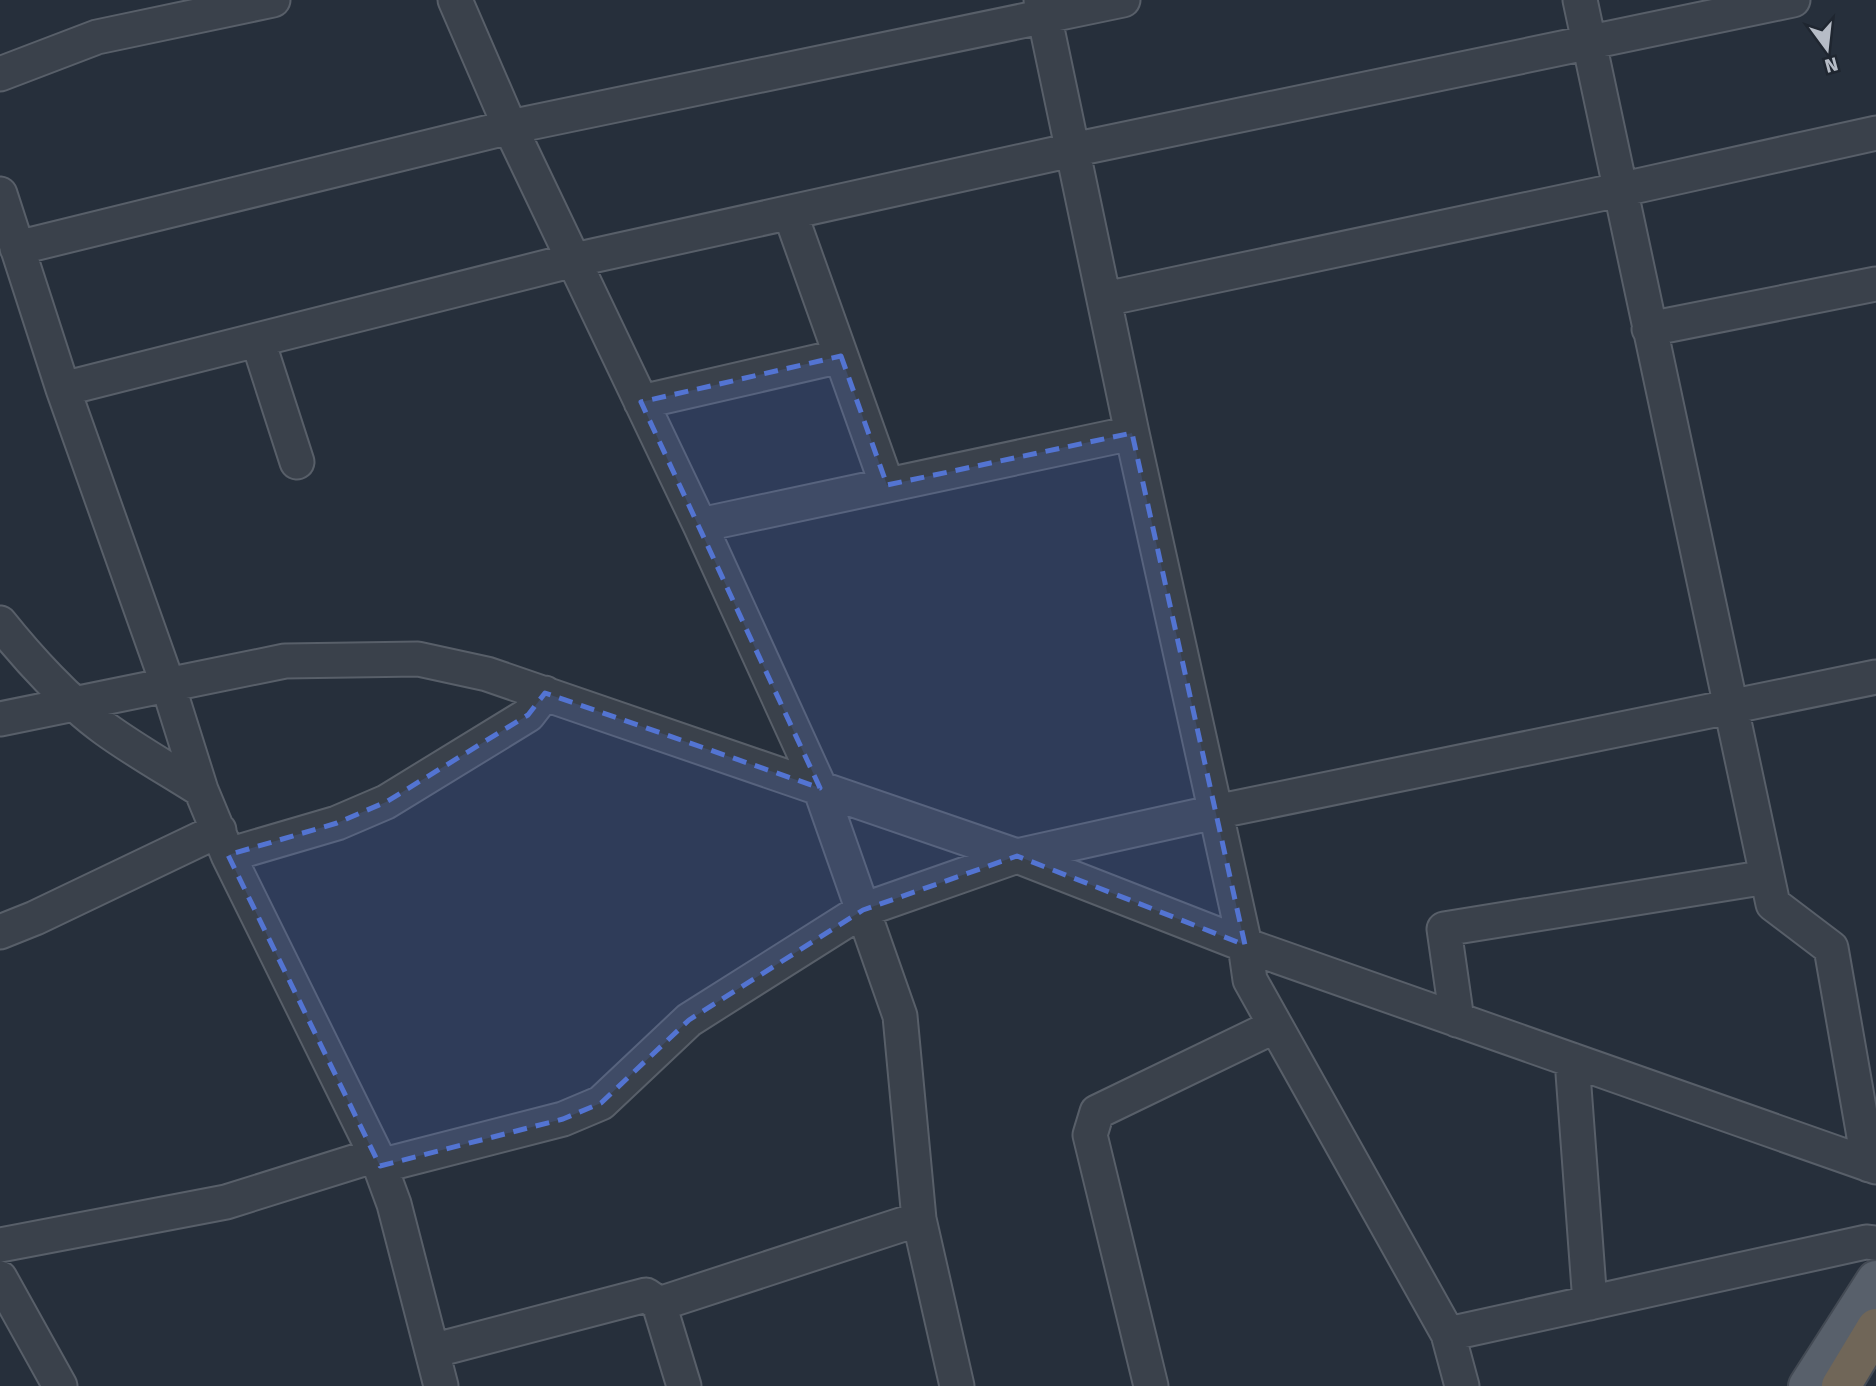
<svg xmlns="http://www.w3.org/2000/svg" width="1876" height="1386" font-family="'Fira Sans',sans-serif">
<rect width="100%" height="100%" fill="#262f3b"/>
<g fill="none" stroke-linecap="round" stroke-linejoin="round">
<defs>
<path id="minor" d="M455,0L510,127L700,525L820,788L900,1016L919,1219L957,1386
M1041,0L1132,433L1245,945L1250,980L1448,1334L1462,1386
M1580,0L1773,904L1831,948L1869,1165
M0,74L97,37L273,0
M0,194L63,389L168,685L201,790L228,855L376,1155L394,1204L441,1386
M790,213L887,485
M17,248L510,127L1123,0
M1105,299L1619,190L1876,133
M1649,329L1876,284
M258,341L297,462
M63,389L574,260L1072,150L1793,0
M641,402L841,356
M700,525L1132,433
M0,623C28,658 68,702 104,728C134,750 168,769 201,790
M0,719L285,661L418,659L487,674L1017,856L1245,945L1876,1167
M228,855L337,823L386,802L528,715L545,693
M0,932L35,918L219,830
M1457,1020L1444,929L1767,877
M1572,1060L1590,1303
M380,1166L563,1119L601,1103L689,1020L863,910L1017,856L1215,812L1876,677
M0,1245L226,1202L376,1155
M0,1278L60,1386
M659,1304L684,1386
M1448,1334L1866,1242L1876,1243
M432,1351L646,1295L659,1304L919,1219
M1151,1386L1090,1135L1097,1112L1275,1026"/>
<path id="major" d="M1808,1386L1876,1280"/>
<path id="highway" d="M1841,1386L1876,1328"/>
</defs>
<use href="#minor" stroke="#585f69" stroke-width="37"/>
<use href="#major" stroke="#434a54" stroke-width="42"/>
<use href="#highway" stroke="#454c56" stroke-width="42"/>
<use href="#minor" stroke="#3a414b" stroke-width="33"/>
<use href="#major" stroke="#58606b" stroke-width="38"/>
<use href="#highway" stroke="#706658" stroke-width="38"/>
</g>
<path fill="#5374d2" fill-opacity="0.2" stroke="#5374d2" stroke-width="5" stroke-dasharray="14 9" stroke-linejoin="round" d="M841,356L887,485L1132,433L1245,945L1017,856L863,910L689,1020L601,1103L563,1119L380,1166L228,855L337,823L386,802L528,715L545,693L820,788L641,402Z"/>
<g transform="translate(1827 49) rotate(165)" stroke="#1f2630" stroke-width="5" paint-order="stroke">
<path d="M0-5L12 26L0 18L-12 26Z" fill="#b6bcc6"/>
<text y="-10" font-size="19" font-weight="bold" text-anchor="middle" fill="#b6bcc6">N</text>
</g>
</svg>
